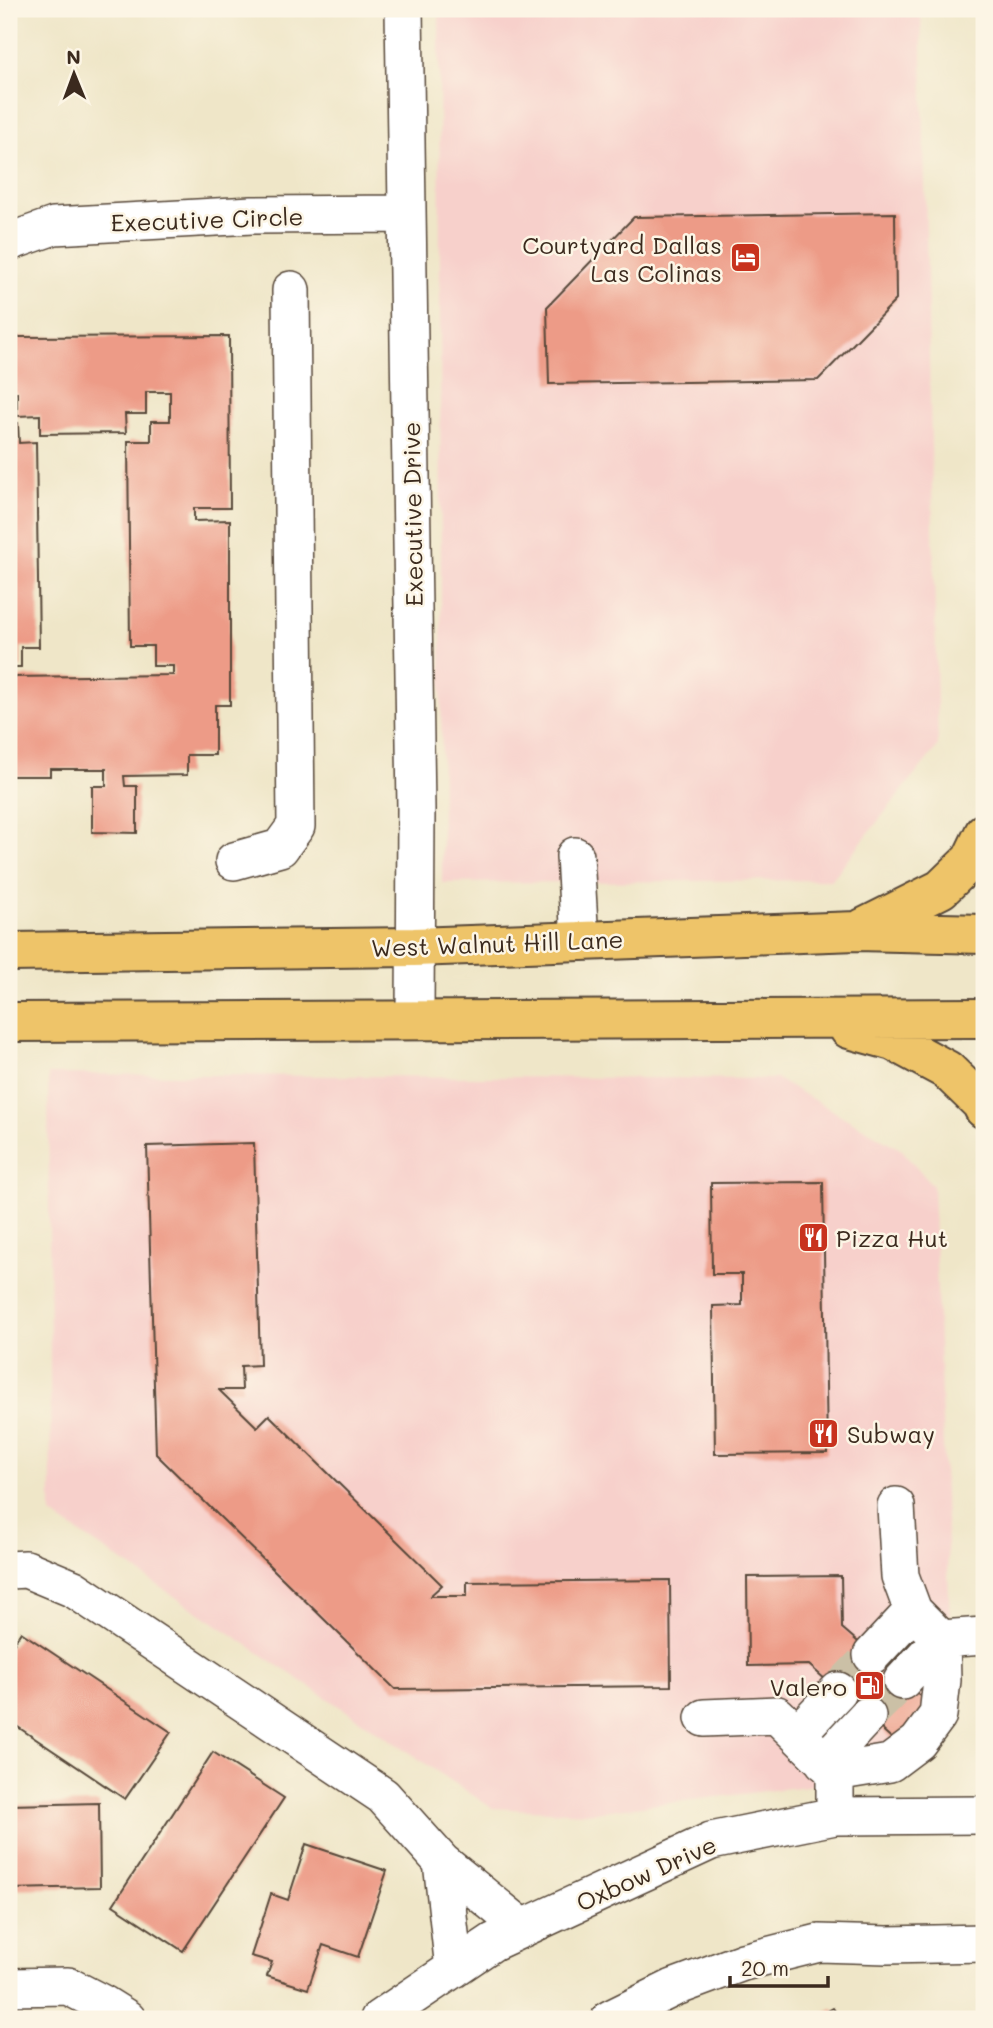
<svg xmlns="http://www.w3.org/2000/svg" width="993" height="2028" font-family="Mali,sans-serif">
<rect width="100%" height="100%" fill="#fcf5e5"/>
<filter id="ink" filterUnits="userSpaceOnUse"><feTurbulence type="fractalNoise" baseFrequency=".0143" numOctaves="2"/><feDisplacementMap in="SourceGraphic" scale="14" xChannelSelector="R" yChannelSelector="G"/><feConvolveMatrix kernelMatrix="1 2 1 2 8 2 1 2 1" color-interpolation-filters="sRGB"/></filter>
<filter id="wash" filterUnits="userSpaceOnUse"><feTurbulence type="fractalNoise" baseFrequency=".00686" numOctaves="4" result="noise"/><feDisplacementMap in="SourceGraphic" scale="28" xChannelSelector="R" yChannelSelector="G"/><feGaussianBlur stdDeviation="1.57" result="paint"/><feColorMatrix in="noise" values="0 0 0 0 0 0 0 0 0 0 0 0 0 0 0 0 0 1.4 0 .05"/><feComposite in="paint" operator="in"/></filter>
<g filter="url(#wash)">
<rect width="100%" height="100%" fill="#efe6c8"/>
<path fill="#f7d0cb" d="M439,9H921L938,746L831,880L442,883Z
M48,1074L777,1079L902,1150L933,1186L953,1701L938,1749L915,1773L585,1813L492,1808L51,1514Z"/>
<g id="blocks">
<path fill="#ed9b87" d="M895,213L896,300L818,380L549,384L547,307L634,217Z
M229,336L230,508H194V521L230,520V705H215V755H187V775L124,776L125,786H137V833L92,832V786H106V769H50V776H9V677L173,675V666H153V646H130L128,441H151V421H170V392H146V414H125L126,433L40,434V415L17,416V393L9,394V343H16V337Z
M9,423H18L19,443L36,442L39,647H21V667H9Z
M254,1143L260,1365L241,1366L242,1390H219L257,1427L269,1415L442,1585L430,1596H467V1582L670,1580L671,1686L395,1689L156,1454L147,1146Z
M823,1182L827,1453L715,1454L713,1306L742,1305V1274H712L711,1183Z
M841,1576L842,1628L930,1704L896,1742L809,1665L748,1666L747,1577Z
M21,1632L171,1732L125,1799L9,1721V1644L12,1646Z
M213,1752L284,1798L183,1951L113,1905Z
M99,1803L100,1887L9,1889V1805Z
M306,1844L387,1871L358,1957L323,1945L308,1989L267,1976L272,1962L251,1956L271,1894L288,1900Z
M833,2008L840,2019H814Z"/>
</g>
</g>
<g filter="url(#ink)">
<use href="#blocks" fill-opacity="0" stroke="#564638" stroke-width="2"/>
<g fill="none" stroke-linecap="round" stroke-linejoin="round">
<path stroke="#cbc0a6" stroke-width="37" stroke-dasharray="37 18" stroke-linecap="butt" d="M838,1691L872,1655
M867,1716L902,1681"/>
<defs>
<path id="minor" d="M404,9L416,809L415,1019
M9,242L54,226L252,215L407,214
M575,856L580,941
M234,861L280,848L296,826L291,290
M9,1570L26,1569L74,1589L383,1796L442,1862L523,1928
M872,1655L913,1611
M902,1681L941,1639L984,1636
M704,1718L777,1715L835,1772
M797,1734L838,1691
M824,1762L867,1716
M835,1816V1772L890,1763L918,1742L938,1715L942,1680L941,1639L913,1611L900,1576L896,1506
M442,1862L454,1969
M9,1987L68,1986L103,2004L127,2019
M379,2019L493,1942L711,1841L835,1816L984,1815
M610,2019L673,1988L743,1962L819,1943L887,1945L984,1943"/>
<path id="major" d="M863,928L941,889L971,860L984,833
M9,952L414,947L857,931L984,934
M9,1022L984,1018
M849,1029L893,1041L947,1070L981,1103L984,1109"/>
</defs>
<use href="#minor" stroke="#564638" stroke-width="40"/>
<use href="#major" stroke="#564638" stroke-width="42"/>
<use href="#minor" stroke="#fff" stroke-width="37"/>
<use href="#major" stroke="#eec469" stroke-width="38"/>
</g>
</g>
<defs>
<symbol id="hotel-square" viewBox="-11 -11 22 22"><rect x="-9" y="-9" width="18" height="18" rx="4" fill="#c8321e" stroke="#fcf5e5"/><path d="M-6-4.5h1.5V1H6V5H4.5V3h-9V5H-6ZM-4 0a1.8 1.8 0 1 1 3.6 0ZM.5 0V-2.5h3Q6-2.5 6 0Z" fill="#fff"/></symbol>
<symbol id="restaurant-square" viewBox="-11 -11 22 22"><rect x="-9" y="-9" width="18" height="18" rx="4" fill="#c8321e" stroke="#fcf5e5"/><path d="M-5-6h1v4h1v-4h1v4h1v-4h1v5L-1.5 .5V6h-2V.5L-5-1ZM5-6V6H3V1.5H1.5Q1.5-4 5-6Z" fill="#fff"/></symbol>
<symbol id="fuel-square" viewBox="-11 -11 22 22"><rect x="-9" y="-9" width="18" height="18" rx="4" fill="#c8321e" stroke="#fcf5e5"/><path d="M-5.5-6h7V0h2V4h1.3V-2.5L3-4.5l.8-.8L6-3V5H2.5V1h-1V6h-7ZM-4.2-4.7v3.2H.2V-4.7Z" fill="#fff"/></symbol>
</defs>
<g fill-rule="evenodd">
<use href="#hotel-square" x="728" y="240" width="35" height="35"/>
<use href="#restaurant-square" x="796" y="1220" width="35" height="35"/>
<use href="#restaurant-square" x="806" y="1416" width="35" height="35"/>
<use href="#fuel-square" x="852" y="1668" width="35" height="35"/>
</g>
<g text-anchor="middle" dominant-baseline="central" stroke-width="5" stroke-linejoin="round" paint-order="stroke">
<g font-size="24" fill="#3b2a1e" stroke="#fcf5e5">
<text transform="translate(207 219) rotate(-2)">Executive Circle</text>
<text transform="translate(412 514) rotate(-91)">Executive Drive</text>
<text transform="translate(497 943) rotate(-2)">West Walnut Hill Lane</text>
<text transform="translate(646 1873) rotate(-24)">Oxbow Drive</text>
</g>
<g font-size="24" fill="#3b2a1e" stroke="#fcf5e5" text-anchor="end">
<text x="722" y="244">Courtyard Dallas<tspan x="722" dy="28">Las Colinas</tspan></text>
<text x="836" y="1237" text-anchor="start">Pizza Hut</text>
<text x="847" y="1433" text-anchor="start">Subway</text>
<text x="847" y="1686">Valero</text>
</g>
</g>
<rect width="993" height="2028" fill="none" stroke="#fcf5e5" stroke-width="35"/>
<g transform="translate(74 74) rotate(359)" stroke="#fcf5e5" stroke-width="5" paint-order="stroke">
<path d="M0-5L12 26L0 18L-12 26Z" fill="#3b2a1e"/>
<text y="-10" font-size="19" font-weight="bold" text-anchor="middle" fill="#3b2a1e">N</text>
</g>
<path d="M730 1976v10h98v-10" fill="none" stroke="#3b2a1e" stroke-width="3.5"/>
<text x="741" y="1976" font-size="21" fill="#3b2a1e" stroke="#fcf5e5" stroke-width="5" paint-order="stroke">20 m</text>
</svg>
